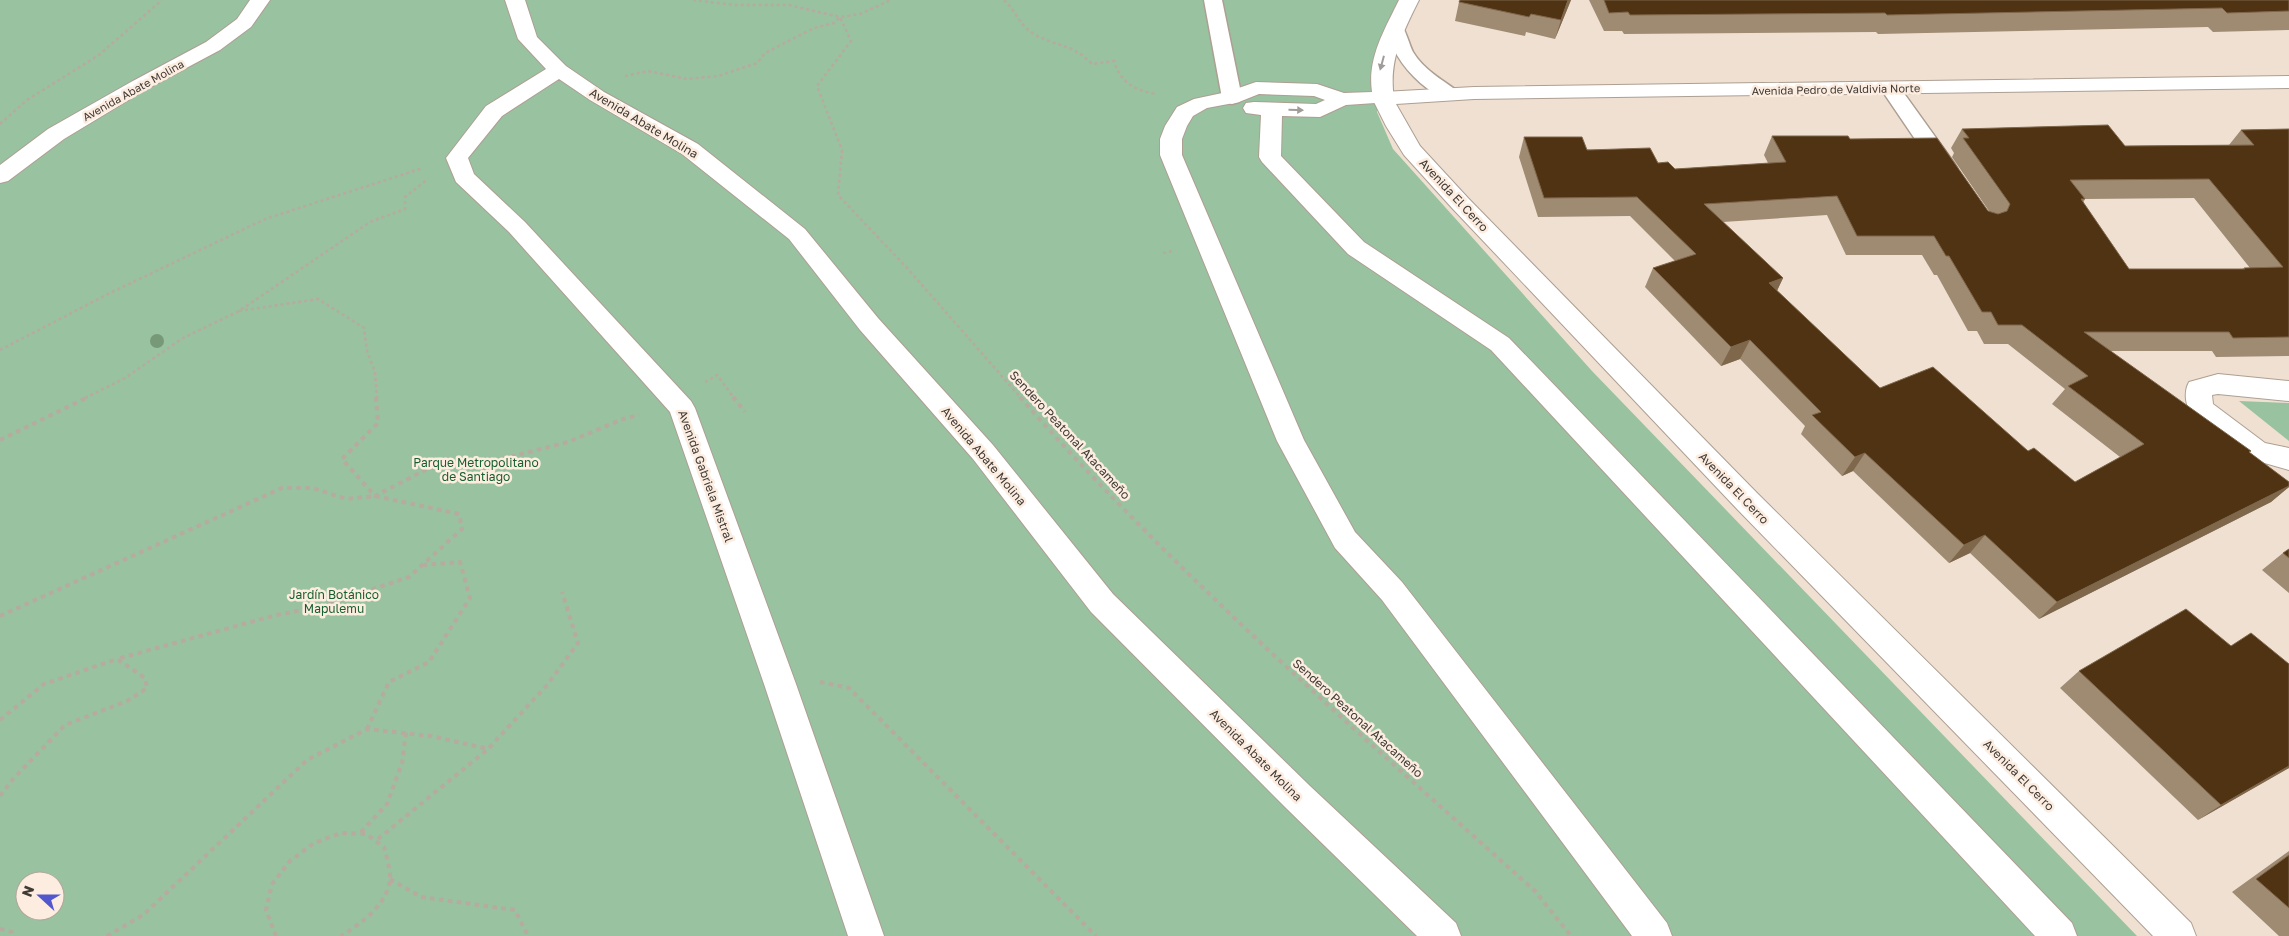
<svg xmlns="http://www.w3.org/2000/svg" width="2289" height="936" font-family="'Golos Text',sans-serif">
<rect width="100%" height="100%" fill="#efe0d2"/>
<path fill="#99c2a0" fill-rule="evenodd" d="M0,0H1399L1377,55V112L1393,149L1592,371L2137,936H0ZM25,881H55V911H25Z
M2239,401L2289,403V441Z"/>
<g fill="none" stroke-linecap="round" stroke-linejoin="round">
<defs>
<path id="lane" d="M1204,0H1222L1242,98L1239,102L1232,104L1225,102L1222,98Z
M1395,24L1402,26C1407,34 1409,44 1413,52C1423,69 1441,79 1456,90L1459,94L1456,98C1444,101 1438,95 1428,89C1407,73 1394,55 1386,30L1388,26Z
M1891,83L1898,85L1954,163L1957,168L1954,173L1946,175L1938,173L1881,89L1884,85Z"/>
<path id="street" d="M250,0H270L251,27L220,50L145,90L64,139L8,181L0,183V165L48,129L131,82L206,42L237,19Z
M505,0H525L537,37L566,66L604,92L698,144L805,229L878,318L993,445L1113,594L1310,786L1456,923L1461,936H1417L1286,808L1091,612L973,459L860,330L789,239L682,154L590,100L559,79L502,116L468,158L474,174L525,222L691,401L695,408L796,684L884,936H848L764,684L670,412L509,232L456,182L446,158L486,106L546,69L518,39Z
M1399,0H1419C1403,32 1388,61 1394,98L1390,102L1346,105L1320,117L1282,116L1281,156L1364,242L1509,338L2072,923L2077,936H2035L1491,350L1348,254L1262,162L1259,157L1261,115L1246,113L1243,108L1246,103L1254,102L1316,104L1325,100L1314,96L1259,94L1239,102L1207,108L1193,116L1187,126L1182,139V155L1304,440L1355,532L1402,582L1667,923L1672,936H1632L1382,600L1335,548L1277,441L1160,155V139L1165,126L1177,107L1194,99L1227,92L1256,82L1317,84L1344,93L1372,92C1367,58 1385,29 1399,0Z
M2218,374L2289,381V401L2218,394L2212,395L2213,404L2265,443L2289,448V470L2247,458L2192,416C2186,406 2183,393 2189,382Z"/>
<path id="secondary" d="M2289,76V88L1474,99L1396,104L1420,146L1468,198L1757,493L2191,923L2196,936H2153L1737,509L1452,208L1404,155L1386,126L1372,98L1376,94L1383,92L1474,87Z"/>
</defs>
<use href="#lane" stroke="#ad9f92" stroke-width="3"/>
<use href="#street" stroke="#ad9f92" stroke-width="2"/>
<use href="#secondary" stroke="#ad9f92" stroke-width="2"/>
<path stroke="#b7aa9f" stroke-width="2.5" stroke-dasharray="3 3" stroke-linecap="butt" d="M693,0L735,5H789L840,17L851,41L817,86L842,150L838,195L908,269L1021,398
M1004,0C1015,10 1020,25 1031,32C1053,47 1071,42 1092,64L1114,61C1121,83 1134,90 1156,94
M625,76L648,71L687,79L718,76L757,63L765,53L814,28L834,23L840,17L860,14L891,0
M0,124L27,100L99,55L162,0
M1163,253L1173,251
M239,311L318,299L364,328L367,351L375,372L377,398
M0,350L108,294L265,219L423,168
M705,382L717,375L734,398
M85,398L125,378L183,338L239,311L370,222L405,209V197L428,179"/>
<path stroke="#b7aa9f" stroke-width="4" stroke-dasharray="4.5 4.5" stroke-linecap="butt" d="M376,397L378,423L342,459L375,496L429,468L494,461L568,442L623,419L639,415
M733,397L745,412
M1020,397C1177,576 1358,732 1535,891L1571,936
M0,440L88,397
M0,616L282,488H313L346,499L375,496L459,514L462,529L409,577L319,607L276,615L117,659L145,678L147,688L127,701L65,725L13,779L0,796
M820,682L849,688L1096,936
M0,720L44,684L117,659
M367,729L389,682L429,662L470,598L460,562L424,565
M361,832L387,804L402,763L406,732
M378,839L488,749L547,685L578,643L562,592
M390,879L421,897L515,910L528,936
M0,929L12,932L14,936
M107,936L143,915L307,760L367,729L431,736L488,749
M276,936L266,910L272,884L290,861L314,843L341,833L366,834L384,847C386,855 389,865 390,874C392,901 361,924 341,936"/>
<use href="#lane" fill="#fff" fill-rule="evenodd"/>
<use href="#street" fill="#fff" fill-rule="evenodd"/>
<use href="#secondary" fill="#fff" fill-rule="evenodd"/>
</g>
<circle fill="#779978" cx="157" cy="341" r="7"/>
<path fill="#9f8a72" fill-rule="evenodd" d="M1571,0L1555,39L1526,32L1525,36L1455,21L1459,2Z
M1589,0H2289V30L2213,32L2208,27L1878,34L1876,32L1624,34L1622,31H1604Z
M1962,129L2125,146L2229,145L2241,130L2289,129V356L2216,357L2212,351H2110L2250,453L2289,482V487L2271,502L2039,619L1970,553L1949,563L1853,471L1842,476L1801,434L1805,426L1740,359L1721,366L1645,287L1653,268L1675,261L1630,216L1538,217L1519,157L1524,137L1658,163L1675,169L1768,163L1764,155L1772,136L1850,139L1989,211L1952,157L1954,153L1951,148ZM2194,198L2250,268H2244L2242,269H2129L2083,203L2085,199ZM1827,215L1846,255H1922L1934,275H1937L1968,331H1977L1984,344H2008L2065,389L2052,404L2120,457L2075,482L2028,451L1880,388L1777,291L1783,278L1723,222Z
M2289,549V593L2262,570L2283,553Z
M2231,646L2289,664V768L2198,820L2060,688L2079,671Z
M2289,851V936H2279L2232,892Z"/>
<path fill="#7f674c" d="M1568,0H1571L1555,39L1561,20Z
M1783,278L1774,297L1769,283Z
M1750,340L1740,359L1721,366L1731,347Z
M1865,453L1853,471L1842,476L1855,457Z
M2289,486V487L2271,502L2039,619L2057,602Z
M1985,535L1970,553L1949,563L1964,545Z
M2289,766V768L2198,820L2221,805Z"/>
<path fill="#4f3312" stroke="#7f674c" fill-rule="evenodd" d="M1460,0H1568L1561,20L1531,14L1529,17L1459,2Z
M1604,0H2289V11L2227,13L2222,8L1887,15L1885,13L1630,15L1628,12L1609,13Z
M2108,125L2125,146L2254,145L2241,130L2289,129V337L2233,338L2229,332H2084L2251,451L2249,452L2289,482V486L2057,602L1985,535L1964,545L1865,453L1855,457L1812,415L1821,412L1750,340L1731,347L1653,268L1696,254L1637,197L1544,198L1524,137H1582L1587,150L1650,148L1658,163L1668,162L1675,169L1786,162L1772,136H1848L1850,139L1937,138L1988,211L1998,214L2007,211L2010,204L1963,138H1969L1962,129ZM2209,179L2283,267L2244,268L2245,269H2129L2081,199H2085L2070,180ZM1837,196L1857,236H1934L1946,256H1949L1982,312H1991L1998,325H2022L2088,376L2068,386L2144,444L2075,482L2034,448L2028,451L1933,367L1880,388L1769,283L1783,278L1704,204Z
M2289,549V558L2283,553Z
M2186,609L2231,646L2251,633L2289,664V766L2221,805L2079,671Z
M2289,855V908L2256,879Z"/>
<defs><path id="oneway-solid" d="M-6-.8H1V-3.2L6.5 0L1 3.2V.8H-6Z" transform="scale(1.25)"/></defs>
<g fill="#a09c9a">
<use href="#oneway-solid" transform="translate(1382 63) rotate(105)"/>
<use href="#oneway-solid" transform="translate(1296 110) rotate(2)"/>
</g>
<g text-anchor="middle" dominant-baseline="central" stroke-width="5" stroke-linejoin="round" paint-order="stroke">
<g font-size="11" fill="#403a35" stroke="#fcede0">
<text transform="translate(1836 89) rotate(-1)">Avenida Pedro de Valdivia Norte</text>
<text transform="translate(133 90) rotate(-29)">Avenida Abate Molina</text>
</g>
<g font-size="12" fill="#403a35" stroke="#fcede0">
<text transform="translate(644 123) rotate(31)">Avenida Abate Molina</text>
<text transform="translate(1454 195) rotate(47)">Avenida El Cerro</text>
<text transform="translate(1070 435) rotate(47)">Sendero Peatonal Atacameño</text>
<text transform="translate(984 456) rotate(50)">Avenida Abate Molina</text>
<text transform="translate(706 476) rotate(70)">Avenida Gabriela Mistral</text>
<text transform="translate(1734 488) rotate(46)">Avenida El Cerro</text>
<text transform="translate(1358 718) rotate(42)">Sendero Peatonal Atacameño</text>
<text transform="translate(1256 755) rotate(45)">Avenida Abate Molina</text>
<text transform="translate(2019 775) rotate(45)">Avenida El Cerro</text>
</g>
<g font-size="12" fill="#155f2e" stroke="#fcede0">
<text x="476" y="462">Parque Metropolitano<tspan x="476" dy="14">de Santiago</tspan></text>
<text x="334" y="594">Jardín Botánico<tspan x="334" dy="14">Mapulemu</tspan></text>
</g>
</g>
<g transform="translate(40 896) rotate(291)"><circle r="24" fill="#fcede0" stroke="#b1a59c"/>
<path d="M0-4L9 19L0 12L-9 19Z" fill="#5257cd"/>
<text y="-8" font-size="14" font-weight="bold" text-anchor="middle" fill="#403a35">N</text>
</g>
</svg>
